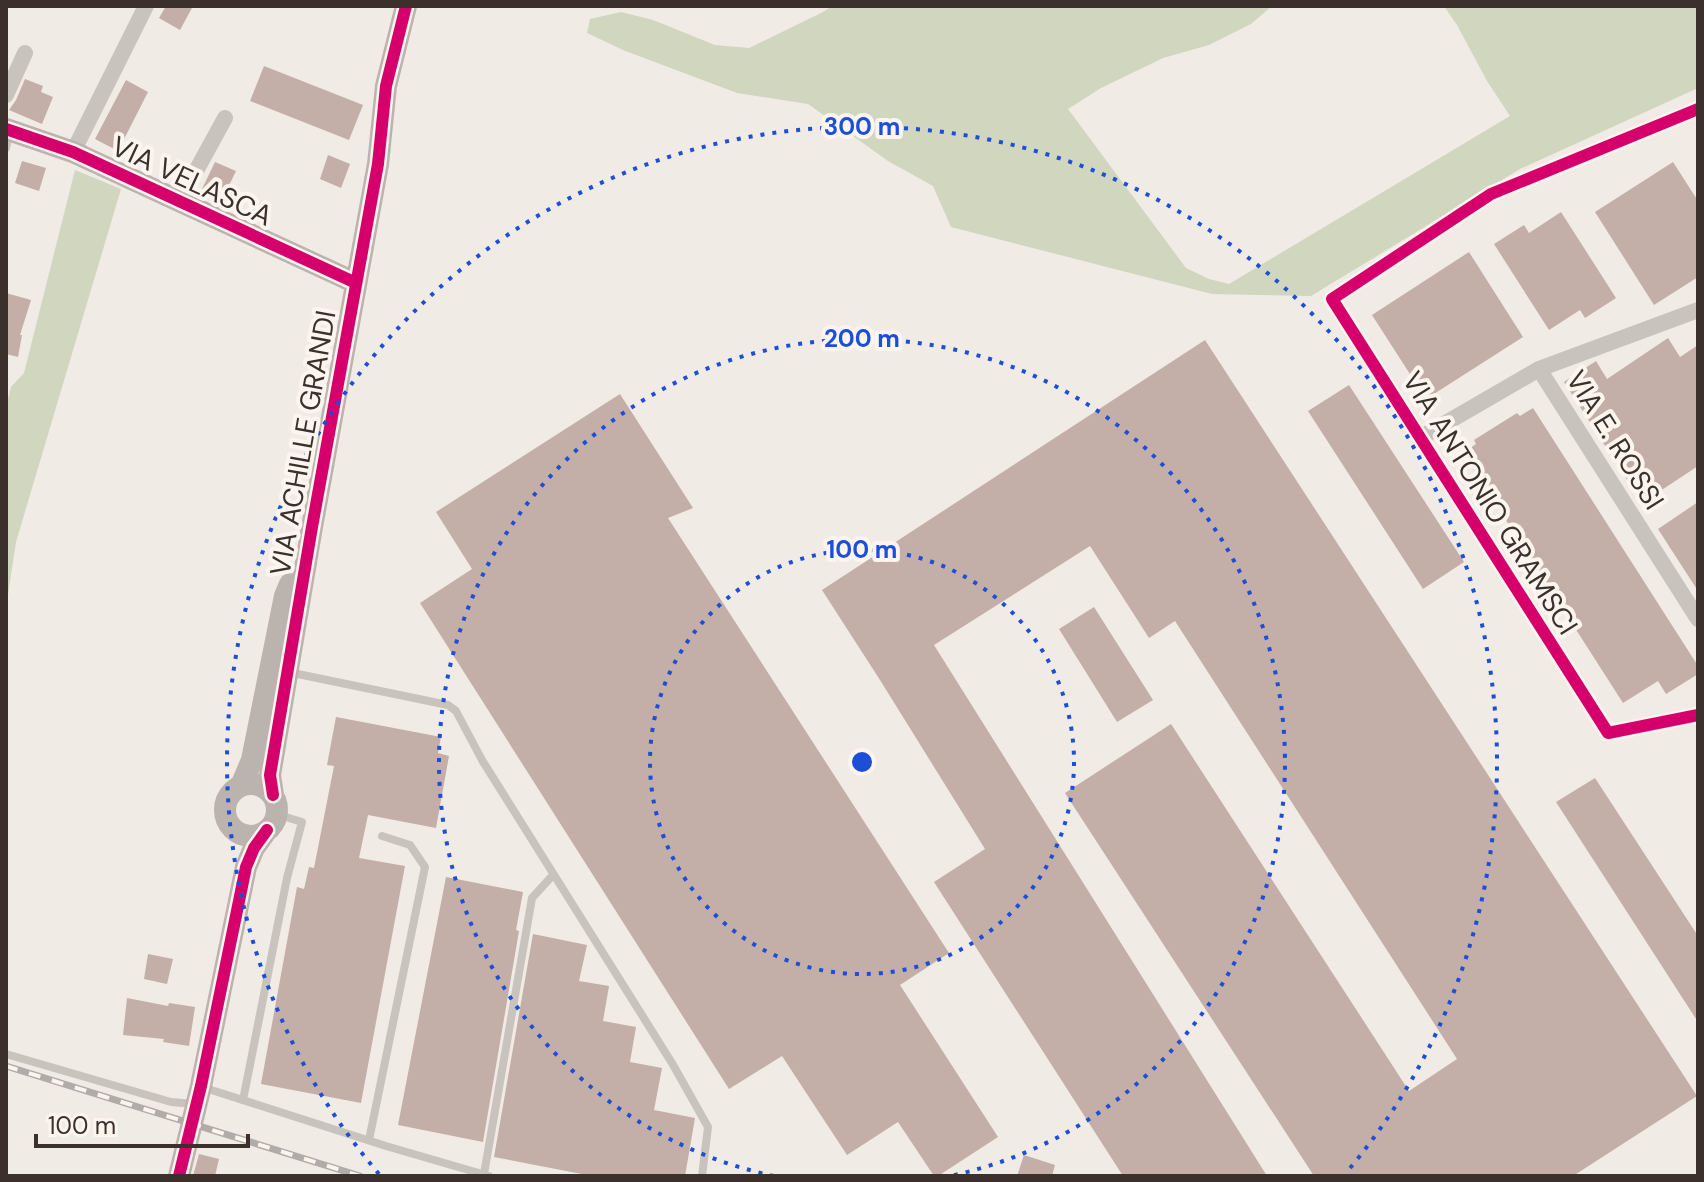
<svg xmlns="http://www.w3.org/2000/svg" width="1704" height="1182" font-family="'DM Sans',sans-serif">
<rect width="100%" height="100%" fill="#f0ebe5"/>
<path fill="#d1d6bf" d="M832,6H1272L1251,24L1209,45L1163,58L1101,88L1068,109L1186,268L1209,279L1229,284L1510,116L1487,81L1457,25L1444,6H1698V88L1520,169L1311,296L1212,294L951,227L933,186L888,161L808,104L737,93L623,50L587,33L590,19L621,12L653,20L715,45L749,48L823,12Z
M75,170L121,189L16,542L6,608V407L11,387L24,373Z"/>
<path fill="#c3afa7" d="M166,6H193L180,30L159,18Z
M264,66L363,105L349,140L250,101Z
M25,79L43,86L41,92L53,97L42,124L9,110L16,100Z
M126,80L148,92L118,151L95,139Z
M328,155L350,164L341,188L320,179Z
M22,161L46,168L39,191L15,183Z
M215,162L236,171L223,198L202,189Z
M1673,162L1698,201V277L1654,305L1595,212Z
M1561,212L1616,298L1585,318L1580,310L1549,330L1494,244L1524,225L1529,233Z
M1469,252L1523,337L1426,399L1372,315Z
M6,293L31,300L20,335H22L18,357L6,354Z
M1668,338L1680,357L1698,345V466L1642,503L1564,382L1596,361L1607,379Z
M1205,340L1697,1096L1573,1176H1314L1065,793L1171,724L1409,1091L1457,1059L1175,621L1149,638L1090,546L934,645L1267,1176H1123L934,882L985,849L880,680L822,590Z
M1349,385L1464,562L1423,589L1308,411Z
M620,394L693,508L668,518L949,953L900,985L998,1137L938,1176H934L898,1122L847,1155L782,1056L729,1089L420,603L472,569L436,512Z
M1533,408L1698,666V674L1666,694L1658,681L1623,703L1463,453L1476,444L1474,440L1517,413L1520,416Z
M1698,502V591L1658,529Z
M1094,607L1153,700L1117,722L1059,629Z
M336,717L441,737L438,753L449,756L436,828L368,815L359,858L405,866L361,1103L261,1084L297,887L304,889L309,867L314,868L334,766L327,765Z
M1595,778L1698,936V1022L1556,802Z
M446,877L523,892L516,930L519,931L483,1142L398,1125Z
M533,934L587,945L579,981L609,986L603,1021L636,1027L630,1062L662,1068L654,1110L695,1118L685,1176H592L494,1157Z
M148,954L173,959L167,984L144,979Z
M127,998L168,1006L169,1003L195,1007L189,1046L163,1042L164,1039L123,1035Z
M199,1154L219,1159L215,1176H193Z
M1024,1155L1055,1165L1052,1176H1017Z"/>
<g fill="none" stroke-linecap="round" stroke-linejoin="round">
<path stroke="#c9c3be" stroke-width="8" d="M6,148L10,131
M288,672L448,705L456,711L482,760L672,1063L708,1127L702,1176
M6,1054L171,1102L195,1104
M202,1087L386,1146L489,1176
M243,1100L287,878L302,822L276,814
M369,1140L425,867L410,845L382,836
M484,1174L532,898L553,875"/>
<path stroke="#c9c3be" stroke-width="16" d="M6,95L25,53
M1698,109L1491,194L1332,299L1608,733L1698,715
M73,152L146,6
M179,202L225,118
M1539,369L1698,619
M1420,438L1539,369L1698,310"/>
<path stroke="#bab3ae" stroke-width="22" d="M6,129L73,152L356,283
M225 810a26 26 0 1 1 52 0a26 26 0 1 1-52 0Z
M241,786L252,760L285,596L290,584
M273,795L270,775L312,527L378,164L386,86L406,6
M179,1176L201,1086L246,867L254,848L267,830"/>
<defs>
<path id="rail" d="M6,1066L360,1176"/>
</defs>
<use href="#rail" stroke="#b1aca8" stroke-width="7"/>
<use href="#rail" stroke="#fbf5ee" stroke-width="4" stroke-dasharray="12" stroke-linecap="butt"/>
<defs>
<path id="cycleway" d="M1698,109L1491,194L1332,299L1608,733L1698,715
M6,129L73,152L356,283
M273,795L270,775L312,527L378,164L386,86L406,6
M179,1176L201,1086L246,867L254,848L267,830"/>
</defs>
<use href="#cycleway" stroke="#fbf5ee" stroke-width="17"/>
<use href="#cycleway" stroke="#d6006c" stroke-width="12"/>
</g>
<g fill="none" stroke="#1d4ed8" stroke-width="4" stroke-dasharray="4 8">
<circle cx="862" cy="762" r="212"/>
<path d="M774 1176A423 423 0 1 1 950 1176"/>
<path d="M379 1174A635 635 0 1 1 1345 1174"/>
</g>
<g text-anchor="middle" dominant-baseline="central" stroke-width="8" stroke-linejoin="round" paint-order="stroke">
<g font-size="28" fill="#3b302b" stroke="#fbf5ee">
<text transform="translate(192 181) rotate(25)">VIA VELASCA</text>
<text transform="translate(1615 440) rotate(58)">VIA E. ROSSI</text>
<text transform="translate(303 443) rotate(-80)">VIA ACHILLE GRANDI</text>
<text transform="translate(1490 503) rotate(58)">VIA ANTONIO GRAMSCI</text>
</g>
</g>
<circle cx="862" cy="762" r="12" fill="#1d4ed8" stroke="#fbf5ee" stroke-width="4"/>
<g font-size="24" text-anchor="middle" font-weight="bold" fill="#1d4ed8" stroke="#fbf5ee" stroke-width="8" stroke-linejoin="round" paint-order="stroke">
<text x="862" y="135">300 m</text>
<text x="862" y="347">200 m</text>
<text x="862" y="558">100 m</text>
</g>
<rect width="1704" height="1182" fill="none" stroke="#3b302b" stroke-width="16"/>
<path d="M36 1134v12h212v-12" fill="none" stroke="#3b302b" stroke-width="4"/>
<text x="48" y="1134" font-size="24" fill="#3b302b" stroke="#fbf5ee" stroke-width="6" paint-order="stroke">100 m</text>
</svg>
